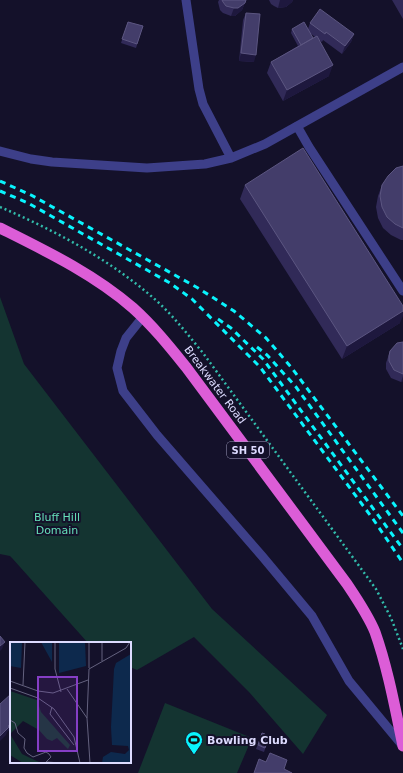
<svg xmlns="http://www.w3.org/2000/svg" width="403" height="773" font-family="'DejaVu Sans',sans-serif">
<rect width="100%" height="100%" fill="#14112a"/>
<path fill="#143431" d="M0,297L24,364L212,609L327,715L303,754L249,692L194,637L137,670L130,667V643H88L12,558L10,556L0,554Z
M165,703L252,738L237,773H138Z"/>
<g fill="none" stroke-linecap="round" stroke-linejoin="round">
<path stroke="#32bcab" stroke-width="2.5" stroke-dasharray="2 3" stroke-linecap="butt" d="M0,207C56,231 113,261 159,303C175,318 189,336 203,353L376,589L391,618L403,649"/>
<path stroke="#3d3f89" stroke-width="9" d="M186,0L199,89L203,104L231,158
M297,126L309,147L403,291
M0,151L31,159L52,162L147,168L205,164L231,158L265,144L403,67
M142,318L126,338L121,351L117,368L123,391L157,435L262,556L312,616L349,681L403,746"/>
<path stroke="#dc5dd7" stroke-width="11" d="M0,228C46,251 94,274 133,308C153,326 169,346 186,367L347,584C357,599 368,615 375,632C388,669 395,708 403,746"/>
<path stroke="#09f4fd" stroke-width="3" stroke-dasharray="6 5" stroke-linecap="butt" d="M0,181L31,195L198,288L234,311L266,338L291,367L403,516
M0,191L28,203L170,283L192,299L260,367L373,519L403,563
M218,319L231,328L263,359L403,549
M257,347L267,355L296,387L403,533"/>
</g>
<path fill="#312a58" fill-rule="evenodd" d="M219,0H246L242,10L235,16H231L223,13L220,10L218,2Z
M269,0H293L292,2L286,7L278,8L274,6L271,4Z
M392,0H403V19Z
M246,13L254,62L239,61L243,20Z
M128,22L143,26L136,48L121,43Z
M310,23L354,34L351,42L342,54L323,40L322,42L319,40L329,76L283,101L267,73L271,62L298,46L291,33L292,29H308ZM310,33L315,37L313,38Z
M403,166V240H401L391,235L383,228L378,218L376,207L378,196L382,185Z
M245,185L400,323L342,359L240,199Z
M403,342V381L401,382L391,378L386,369V363L390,351Z
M262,733L266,738L268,740L264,752L256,749Z"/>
<path fill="#1e183e" d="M280,0H293L292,2L286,7L278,8Z
M245,3L242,10L235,16H231L234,8Z
M354,34L351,42L342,54L345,46Z
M241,53L256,55L254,62L239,61Z
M333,65L329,76L283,101L287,90Z
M403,311V316L400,323L342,359L347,346Z
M403,376V381L401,382Z
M5,642L2,649L0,651V646Z
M11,723V729L7,732L6,735L0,741V736Z"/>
<path fill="#433d6a" stroke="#5c5681" d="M222,0H246L245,3L238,8H234L226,6L223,2Z
M320,9L354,34L345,46L326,32L325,34L310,23Z
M246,13L260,14L256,55L241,53Z
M128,22L143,26L137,44L122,39Z
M304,22L313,38L301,45L292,29Z
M317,36L333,65L287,90L271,62Z
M303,148L403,306V311L347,346L245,185Z
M403,166V228L395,224L387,217L382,207L380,196L382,185L388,176L396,168Z
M403,342V374L394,370L389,361V356L390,351L397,343Z
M0,636L5,642L0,646Z
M11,694V723L8,726L9,727L0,736V704Z
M262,733L265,734L266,736V738L268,740L265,748L258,745Z
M270,753L287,760L284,769L292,773H254L259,759L266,762Z"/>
<defs>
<symbol id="stadium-pin" viewBox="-11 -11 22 30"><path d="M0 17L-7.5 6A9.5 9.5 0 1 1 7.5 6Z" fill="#09f4fd" stroke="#14112a"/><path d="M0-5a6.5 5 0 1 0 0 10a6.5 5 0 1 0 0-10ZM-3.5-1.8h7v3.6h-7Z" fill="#111"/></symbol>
</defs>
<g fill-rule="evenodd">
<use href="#stadium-pin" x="184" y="730" width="20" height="27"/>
</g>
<g text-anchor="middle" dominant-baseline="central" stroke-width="4" stroke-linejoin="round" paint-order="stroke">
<rect fill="#14112a" stroke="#a19ebf" stroke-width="1" x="227" y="442" width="42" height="16" rx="3"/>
<g font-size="10" font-weight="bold" fill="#dddbff">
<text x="248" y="450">SH 50</text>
</g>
<g font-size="11" fill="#dddbff" stroke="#14112a">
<text transform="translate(215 385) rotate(53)">Breakwater Road</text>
</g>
<g font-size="11" fill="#66e0ba" stroke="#14112a">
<text x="57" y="517">Bluff Hill<tspan x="57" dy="13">Domain</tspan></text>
</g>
<g font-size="11" font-weight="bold" fill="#dddbff" stroke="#14112a" text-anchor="start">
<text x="207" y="740">Bowling Club</text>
</g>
</g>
<g transform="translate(10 642)">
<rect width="121" height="121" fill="#14112a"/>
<path d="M0,49L27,58L31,70L60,103L58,107L47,96L42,99L37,97L29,88L13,79L0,92ZM0,92L12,112L31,121H13L0,113Z" fill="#143431"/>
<path d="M0,0H12L11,26L0,24ZM31,0H42V20ZM49,0H75L76,24L49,31ZM121,12V121H92L93,115L101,110L115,112L119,108L118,104L102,103L101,85L104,27L106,21Z" fill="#0d294d"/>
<path fill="none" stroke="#64627f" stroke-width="1" d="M45,0V27L51,50M92,0V19M79,26V0M0,39L28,49L43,51L78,38M13,43L15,0M0,46L28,56L44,67L64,95L70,121M57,47L77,76M42,65L40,72L64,103M0,78L5,81L8,91L15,97L14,106L17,111L23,115L36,110L39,112L41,115L35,121M37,120L51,121M80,121L77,76L79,27L116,6L120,0"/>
<path fill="#853ec5" fill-opacity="0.15" stroke="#853ec5" stroke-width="2" d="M28,35H67V109H28Z"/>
<rect width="121" height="121" fill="none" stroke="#dddbff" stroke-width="2"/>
</g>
</svg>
